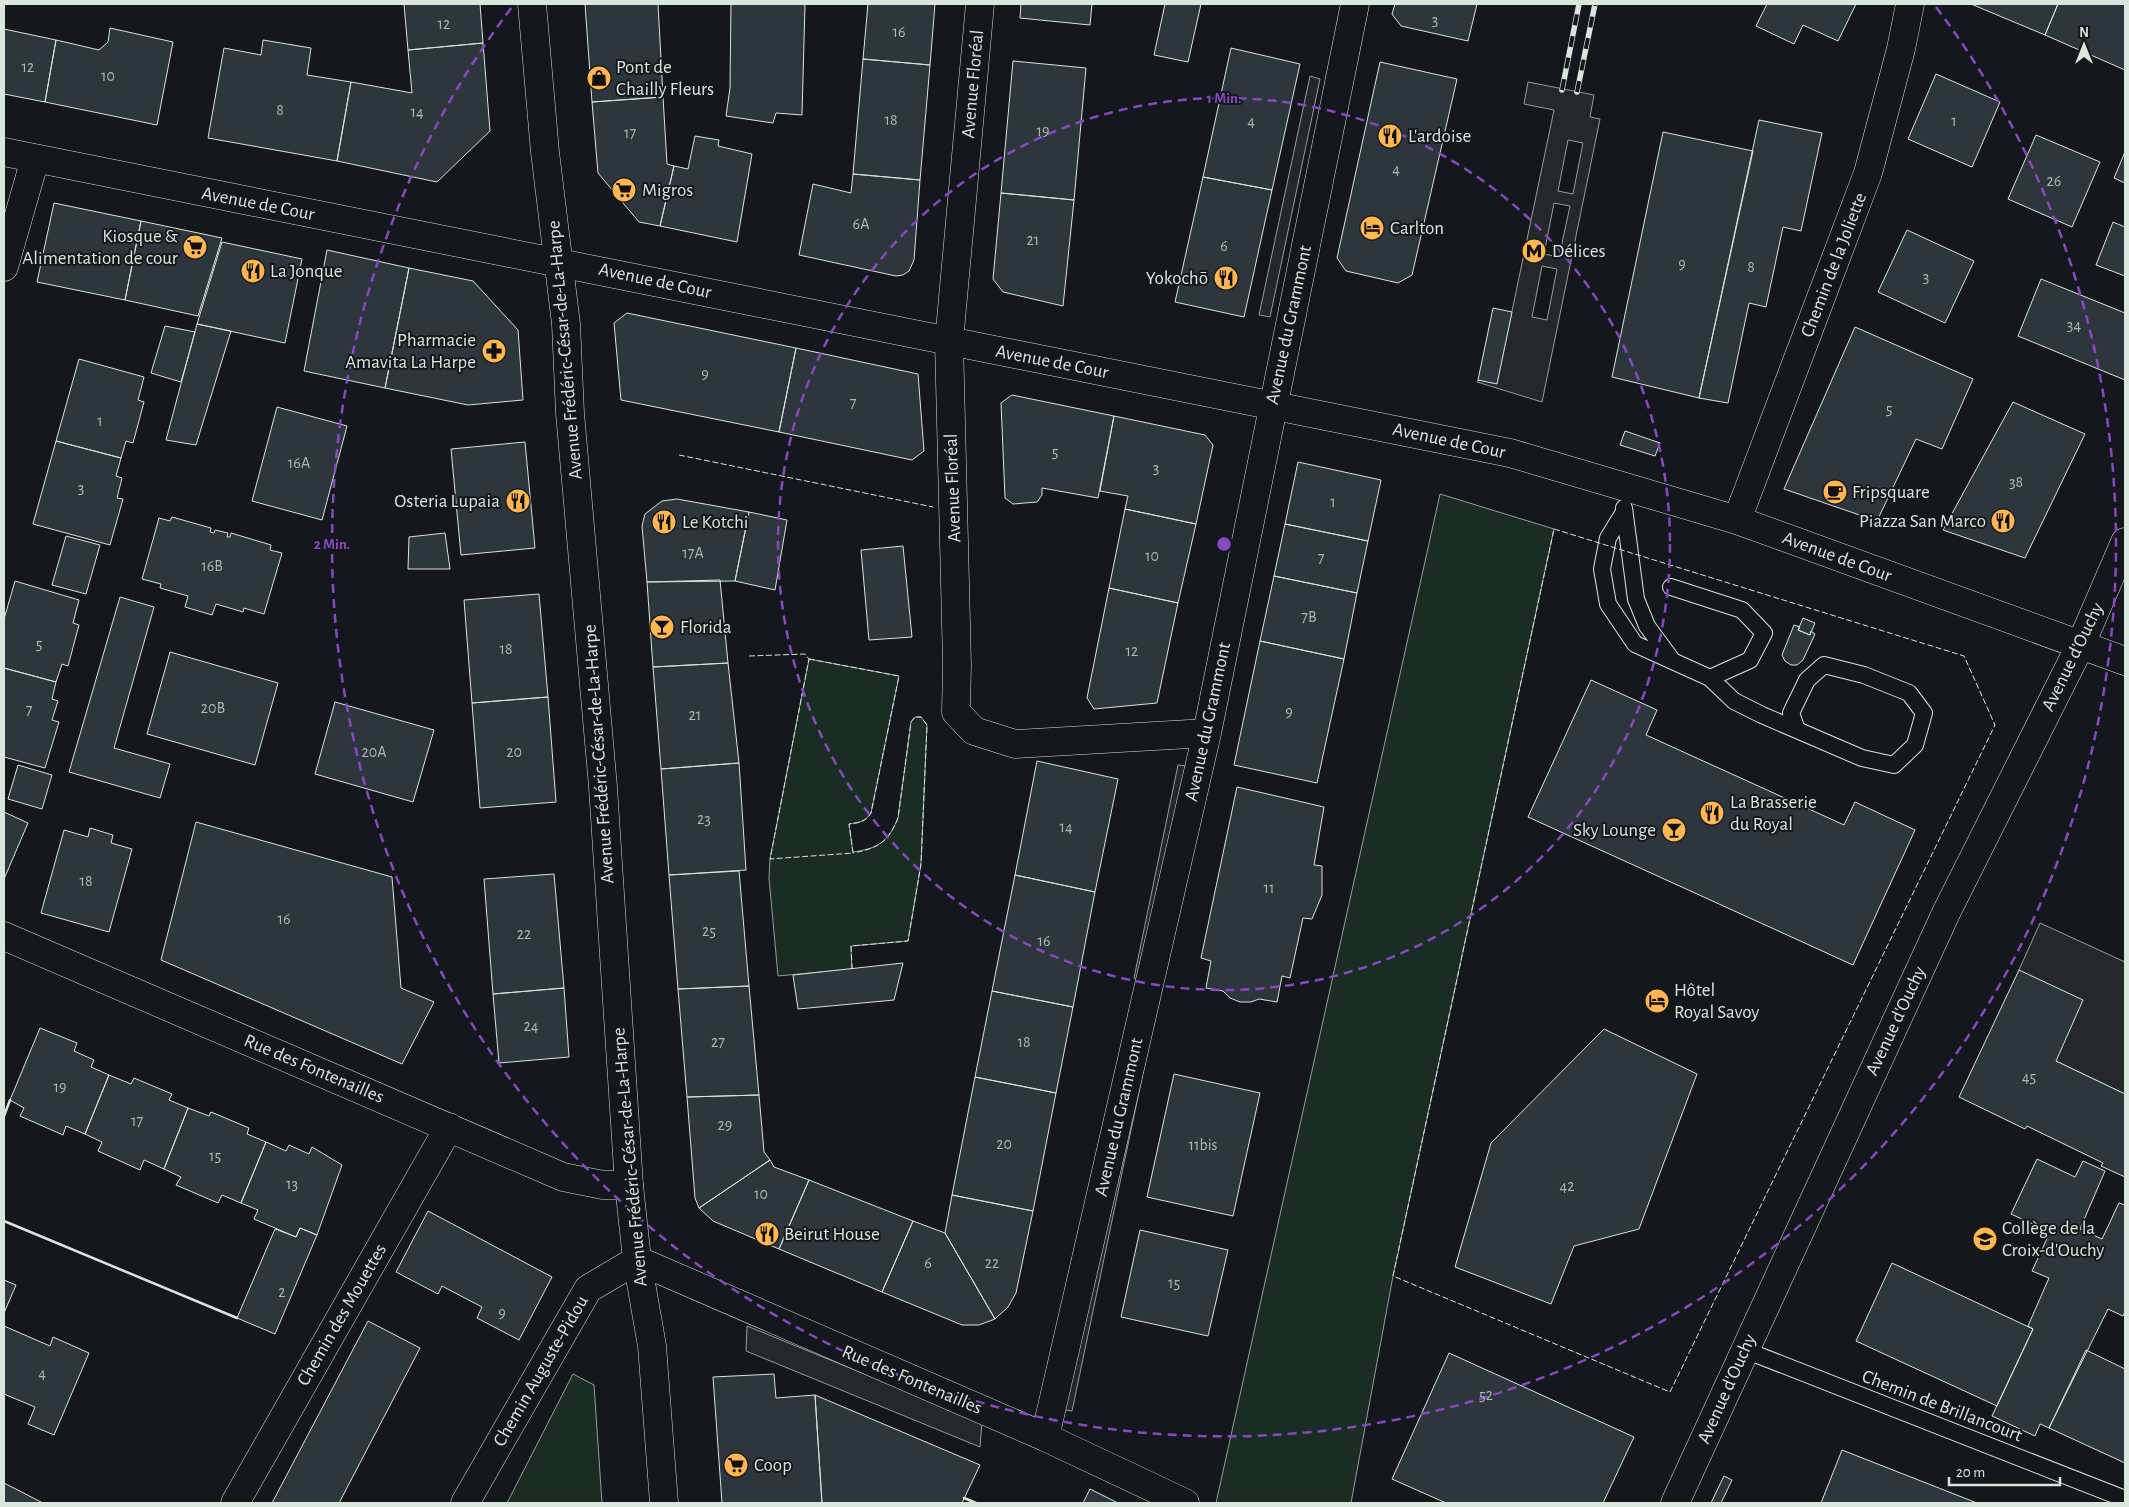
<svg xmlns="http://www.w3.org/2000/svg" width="2129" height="1507" font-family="'Alegreya Sans',sans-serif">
<rect width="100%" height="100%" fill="#14181c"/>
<path fill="#1a2d24" stroke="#939e99" d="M1440,494L1554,529L1393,1276L1351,1503H1216Z
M809,659L899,676L871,813C865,822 859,822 849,824L853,852C879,848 888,842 898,818L911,722L915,717H921L927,725L921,864L908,941L851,946L852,969L778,976L769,878L770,859Z
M573,1374L594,1385L602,1503H507Z"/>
<path fill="#24282b" stroke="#939e99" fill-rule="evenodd" d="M1310,76L1320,79L1270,317L1259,315Z
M1528,82L1594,95L1590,117L1600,119L1542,402L1477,382L1478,380L1497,383L1554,110L1524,104ZM1568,140L1583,143L1573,194L1558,191ZM1554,203L1570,206L1559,257L1544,254ZM1542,266L1557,269L1547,320L1532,317Z
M1178,765L1187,766L1143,980L1134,978Z
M2040,923L2125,962V1094L2056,1061L2019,970Z
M1151,1035L1072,1411L1059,1409Z
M747,1326L982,1422L980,1447L746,1351Z"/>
<path fill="#2c363c" stroke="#d8e6dc" d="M404,4H480L483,43L408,50Z
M585,4H658L663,97L592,102Z
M731,4H805L802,115L776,113L773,123L726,116L730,88Z
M868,4H935L930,65L863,59Z
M1021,4H1092L1090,25L1020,18Z
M1165,4H1201L1188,62L1154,55Z
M1395,4H1477L1468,41L1401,26L1392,14Z
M1767,4H1856L1838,41L1803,25L1794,44L1756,26Z
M1971,4H2058L2045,35Z
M2058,4H2125V70L2045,35Z
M110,28L173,42L157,125L45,102L56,40L99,50L108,42Z
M4,29L56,40L45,102L4,94Z
M263,40L311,48L307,75L351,82L337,161L208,138L224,48L261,55Z
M483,43L490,131L437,182L337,161L351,82L412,93L408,50Z
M1231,48L1300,64L1272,190L1203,177Z
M863,59L930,65L920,180L853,174Z
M1013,61L1086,68L1074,200L1001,193Z
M1380,62L1457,79L1412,275L1398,283L1346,271L1337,258Z
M1936,74L2000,102L1972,167L1908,139Z
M663,97L667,164L674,166L660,226L639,222L598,173L592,102Z
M1759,120L1822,133L1801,231L1783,227L1766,307L1749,303L1728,403L1699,398Z
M1663,132L1753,151L1699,398L1612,377Z
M2036,135L2100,162L2072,227L2008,199Z
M695,136L719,140L718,146L752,154L737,242L660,226L674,166L688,169Z
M2125,152V183L2114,178Z
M853,174L920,180L914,260L909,271L903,275L896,276L799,255L813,184L851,193Z
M1203,177L1272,190L1244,317L1175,302Z
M1001,193L1074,200L1063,306L1003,292L993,279Z
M54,203L141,221L125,300L37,282Z
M141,221L222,238L198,316L125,300Z
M2113,222L2125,227V276L2096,265Z
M1907,230L1974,261L1945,323L1878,292Z
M222,242L302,259L285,343L197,324Z
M327,250L409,268L385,388L304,371Z
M409,268L473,281L518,330L523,400L468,405L385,388Z
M2041,279L2125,313V380L2018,336Z
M1493,308L1512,312L1497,384L1478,380Z
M627,313L796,348L779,432L621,400L614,323Z
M197,324L231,331L196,445L166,440Z
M165,326L195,332L181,382L151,373Z
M1855,327L1973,379L1942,449L1916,439L1877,521L1784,489Z
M796,348L918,374L924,451L912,460L779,432Z
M79,359L144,377L138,400L144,402L133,443L126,441L121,458L56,441Z
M1012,395L1114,416L1098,498L1042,488V495L1037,502L1013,504L1005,498L1001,403Z
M2013,402L2085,434L2025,558L1943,530Z
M277,407L347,426L322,520L252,501Z
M1114,416L1205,435L1213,445L1196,524L1125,509L1128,496L1100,491Z
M1625,431L1660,443L1655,456L1620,445Z
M56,441L121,458L116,476L122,478L117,498L123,499L110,545L33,524Z
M525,442L535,548L461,555L451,449Z
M1298,462L1381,480L1368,541L1285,524Z
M677,499L749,512L735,581L647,582L642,526L645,514L662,501Z
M1125,509L1196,524L1178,603L1109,588Z
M749,512L787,520L775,590L735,581Z
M172,517L211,528L210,532L214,533L215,530L228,533L227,537H230L231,533L271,545L270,550L282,553L264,614L244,608L243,612L216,604L212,615L185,607L188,596L160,588L161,584L142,579L159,518L170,521Z
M1285,524L1368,541L1357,593L1274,576Z
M445,533L450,569H408L409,537Z
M66,536L100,545L86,594L52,585Z
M903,546L912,637L869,640L861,550Z
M1274,576L1357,593L1344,659L1260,641Z
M720,580L728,663L653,667L647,582Z
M15,581L79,600L73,623L79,625L68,666L62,664L56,682L4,668V619Z
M1109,588L1178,603L1157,703L1094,709L1087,698Z
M539,594L548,697L472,703L464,600Z
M120,597L154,607L114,748L170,764L160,798L69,772Z
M1803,618L1815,623L1810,635L1798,630Z
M1794,625L1800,627L1798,630L1810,635L1811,631L1815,634L1803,660L1797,665H1791L1785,661L1782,655Z
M1260,641L1344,659L1317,783L1234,765Z
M170,652L278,683L255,765L147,734Z
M728,663L739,763L661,769L653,667Z
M4,668L56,682L52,699L58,701L52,720L59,722L45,768L4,757Z
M1591,680L1657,710L1646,735L1844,825L1855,802L1915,830L1853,965L1528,817Z
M548,697L556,802L480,808L472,703Z
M335,702L434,730L413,802L315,774Z
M1037,761L1118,779L1095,892L1015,875Z
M739,763L746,870L669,875L661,769Z
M18,765L52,775L42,809L8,799Z
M1237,787L1324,807L1314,865L1322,866V895L1312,919L1303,918L1290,978L1282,976L1277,1002L1259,999L1251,1002H1240L1230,998L1223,991L1206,988L1211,961L1201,958Z
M4,812L28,823L4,879Z
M196,822L392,877L401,988L434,1002L402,1064L161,960Z
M90,828L113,835L111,843L132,849L109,932L41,913L64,830L88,837Z
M739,871L749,986L678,989L669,875Z
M554,874L564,988L493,994L484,879Z
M1015,875L1095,892L1073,1007L992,991Z
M903,963L894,1000L798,1009L793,975Z
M2019,970L2083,1000L2056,1061L2125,1094V1177L2101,1166L2103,1163L2027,1126L2025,1129L1959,1097Z
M749,986L759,1095L687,1097L678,989Z
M564,988L569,1057L499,1063L493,994Z
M992,991L1073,1007L1056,1093L975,1077Z
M40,1028L77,1043L74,1051L94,1060L91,1067L109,1075L85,1134L66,1126L63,1135L20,1116L24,1108L10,1100Z
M1604,1029L1697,1074L1639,1229L1574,1246L1551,1304L1455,1267L1491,1143Z
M1174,1074L1260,1093L1233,1216L1147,1197Z
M109,1075L131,1084L134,1078L172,1094L169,1100L188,1108L164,1169L144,1160L140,1170L98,1151L102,1142L85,1134Z
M975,1077L1056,1093L1033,1211L952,1195Z
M759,1095L764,1152L770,1160L699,1208L695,1198L687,1097Z
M188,1108L209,1116L211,1112L249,1128L247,1134L266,1142L241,1203L222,1195L218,1203L176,1185L181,1177L164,1169Z
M266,1142L286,1151L289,1145L309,1154L312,1147L342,1165L317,1235L300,1228L296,1237L254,1219L258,1210L241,1203Z
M2037,1159L2075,1177L2083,1161L2105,1171L2080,1229L2102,1239L2119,1203L2125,1205V1312L2123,1316L2108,1309L2049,1428L2040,1424L2035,1436L1992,1416L2033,1329L2028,1326L2049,1278L2032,1271L2050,1232L2011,1214Z
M770,1160L774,1167L809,1180L779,1249L713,1221L699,1208Z
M809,1180L913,1221L882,1292L779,1249Z
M952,1195L1033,1211L1016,1293L1008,1307L995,1319L945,1233Z
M428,1211L552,1277L519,1340L477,1318L482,1307L442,1286L438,1294L396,1272Z
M913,1221L945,1233L995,1319L979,1325H962L882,1292Z
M300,1228L317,1235L275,1334L237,1318L275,1229L296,1237Z
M1140,1230L1228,1250L1208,1336L1121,1317Z
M1892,1263L2033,1329L1997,1406L1856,1341Z
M4,1280L16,1285L4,1313Z
M368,1321L420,1348L339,1503H272Z
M4,1326L50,1346L53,1337L89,1353L54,1435L28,1424L35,1407L4,1394Z
M2086,1350L2125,1369V1463L2049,1428Z
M1449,1353L1634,1437L1603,1503H1446L1392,1479Z
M774,1374L776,1398L815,1395L822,1503H722L713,1377Z
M815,1395L980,1465L962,1503H822Z
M1842,1450L1977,1503H1821Z
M1724,1476L1732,1480L1721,1503H1711Z
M4,1483L43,1503H4Z
M1090,1489L1118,1503H1083Z"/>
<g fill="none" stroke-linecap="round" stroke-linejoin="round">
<defs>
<path id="lane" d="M1624,508L1636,599L1647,626L1672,660
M1624,512L1608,538L1602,569L1608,604L1635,644L1710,678L1750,660L1764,633L1742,610L1671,587
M1710,678L1734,701L1762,715L1862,758L1894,765L1915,745L1924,713L1909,693L1864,675L1824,665L1807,680L1791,713L1797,730
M1745,1350L2125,1499"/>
<path id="street" d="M980,4L949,341L957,664L956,712L974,731L1015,744L1207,733
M4,267L35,159
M1737,520L1868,173L1901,49L1910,4
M4,936L563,1177L603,1185H629
M1045,1437L1207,733L1355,4
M235,1503L449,1127
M465,1503L588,1289L637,1260L1045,1437L1185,1503"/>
<path id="secondary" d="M532,4L545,152L566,324L570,413L603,787L629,1185L637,1260L652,1346L664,1503
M4,152L1510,453L1737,520L2125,661
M1675,1503L1946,913L2081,644L2125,542"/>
</defs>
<use href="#lane" stroke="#d8e6dc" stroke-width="18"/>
<use href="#street" stroke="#d8e6dc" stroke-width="29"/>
<use href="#secondary" stroke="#d8e6dc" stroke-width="29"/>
<use href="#lane" stroke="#14181c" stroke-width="16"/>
<use href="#street" stroke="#14181c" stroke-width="28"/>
<use href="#secondary" stroke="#14181c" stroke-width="28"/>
<defs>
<path id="rail" d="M1562,90L1579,4
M1577,92L1595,4"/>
</defs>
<use href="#rail" stroke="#d8e6dc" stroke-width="5.5"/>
<use href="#rail" stroke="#14181c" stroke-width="4" stroke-dasharray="11" stroke-linecap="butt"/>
<path stroke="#d8e6dc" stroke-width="1" stroke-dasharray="6 2.5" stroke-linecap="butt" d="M679,455L933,507
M1554,529L1964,656L1995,725L1670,1392L1393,1276Z
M749,656L805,654L809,659
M809,659L899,676L871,813C866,822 859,823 849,824L853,853L770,859Z
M852,969L851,946L908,941L921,864L927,725L921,717H915L911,722L898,818C888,842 879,848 853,853"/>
<path stroke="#d8e6dc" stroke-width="2.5" d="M4,1116L10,1100
M4,1221L237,1318
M964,1498L976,1503"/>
</g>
<g fill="none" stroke="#8948c3" stroke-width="2.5" stroke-dasharray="9 6">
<circle cx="1224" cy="544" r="446"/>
<path d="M1936 7A892 892 0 1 1 512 7"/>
</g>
<defs>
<symbol id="shop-disc" viewBox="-11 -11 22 22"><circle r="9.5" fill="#ffb74d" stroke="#14181c"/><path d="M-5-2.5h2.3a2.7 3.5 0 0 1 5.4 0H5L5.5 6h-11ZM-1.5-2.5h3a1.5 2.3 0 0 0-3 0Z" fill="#111"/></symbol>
<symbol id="restaurant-disc" viewBox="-11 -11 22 22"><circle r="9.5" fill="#ffb74d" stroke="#14181c"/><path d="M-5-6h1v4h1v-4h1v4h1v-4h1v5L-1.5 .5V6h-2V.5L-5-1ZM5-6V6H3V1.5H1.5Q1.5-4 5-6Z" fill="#111"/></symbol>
<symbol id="supermarket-disc" viewBox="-11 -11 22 22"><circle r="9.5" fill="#ffb74d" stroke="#14181c"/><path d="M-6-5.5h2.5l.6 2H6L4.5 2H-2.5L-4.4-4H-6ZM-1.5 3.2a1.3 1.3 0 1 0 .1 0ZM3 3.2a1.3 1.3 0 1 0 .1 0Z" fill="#111"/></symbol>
<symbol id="hotel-disc" viewBox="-11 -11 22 22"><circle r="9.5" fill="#ffb74d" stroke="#14181c"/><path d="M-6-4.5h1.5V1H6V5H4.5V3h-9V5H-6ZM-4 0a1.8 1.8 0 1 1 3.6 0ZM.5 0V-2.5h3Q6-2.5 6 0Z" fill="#111"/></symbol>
<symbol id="metro-disc" viewBox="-11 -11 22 22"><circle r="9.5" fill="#ffb74d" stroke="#14181c"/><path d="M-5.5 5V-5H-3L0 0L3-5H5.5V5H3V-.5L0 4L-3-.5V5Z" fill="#111"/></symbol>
<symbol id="pharmacy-disc" viewBox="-11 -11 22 22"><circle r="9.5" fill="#ffb74d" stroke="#14181c"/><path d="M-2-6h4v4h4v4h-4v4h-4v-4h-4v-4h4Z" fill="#111"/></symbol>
<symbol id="cafe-disc" viewBox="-11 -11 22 22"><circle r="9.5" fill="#ffb74d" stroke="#14181c"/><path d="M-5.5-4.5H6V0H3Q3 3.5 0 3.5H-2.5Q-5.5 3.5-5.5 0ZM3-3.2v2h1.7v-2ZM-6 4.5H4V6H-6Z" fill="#111"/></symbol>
<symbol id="bar-disc" viewBox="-11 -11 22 22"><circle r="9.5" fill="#ffb74d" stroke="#14181c"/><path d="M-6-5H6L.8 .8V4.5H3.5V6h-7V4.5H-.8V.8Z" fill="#111"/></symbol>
<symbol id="school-disc" viewBox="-11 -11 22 22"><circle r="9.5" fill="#ffb74d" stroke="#14181c"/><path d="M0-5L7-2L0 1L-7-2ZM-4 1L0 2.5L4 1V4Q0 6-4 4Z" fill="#111"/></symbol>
</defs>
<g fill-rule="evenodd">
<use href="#shop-disc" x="585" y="64" width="28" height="28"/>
<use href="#restaurant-disc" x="1376" y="122" width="28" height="28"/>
<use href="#supermarket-disc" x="610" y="176" width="28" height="28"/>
<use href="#hotel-disc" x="1358" y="214" width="28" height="28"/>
<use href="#supermarket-disc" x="181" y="233" width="28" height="28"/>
<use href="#metro-disc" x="1520" y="237" width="28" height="28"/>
<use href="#restaurant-disc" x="239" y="257" width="28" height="28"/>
<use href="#restaurant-disc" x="1212" y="264" width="28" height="28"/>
<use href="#pharmacy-disc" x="480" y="337" width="28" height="28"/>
<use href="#cafe-disc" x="1821" y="478" width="28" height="28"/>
<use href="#restaurant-disc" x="504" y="487" width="28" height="28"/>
<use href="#restaurant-disc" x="1989" y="507" width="28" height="28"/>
<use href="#restaurant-disc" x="650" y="508" width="28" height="28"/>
<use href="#bar-disc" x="648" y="613" width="28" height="28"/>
<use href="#restaurant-disc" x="1698" y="799" width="28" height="28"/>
<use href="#bar-disc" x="1660" y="816" width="28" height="28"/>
<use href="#hotel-disc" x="1643" y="987" width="28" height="28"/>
<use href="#restaurant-disc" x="753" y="1220" width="28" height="28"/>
<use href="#school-disc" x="1971" y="1225" width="28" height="28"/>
<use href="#supermarket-disc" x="722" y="1451" width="28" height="28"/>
</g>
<g text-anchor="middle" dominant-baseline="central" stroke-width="4" stroke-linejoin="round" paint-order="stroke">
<g font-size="16" fill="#adbab4">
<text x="1435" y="20">3</text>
<text x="444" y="24">12</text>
<text x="899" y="32">16</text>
<text x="28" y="67">12</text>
<text x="108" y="76">10</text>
<text x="280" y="110">8</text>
<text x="417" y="112">14</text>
<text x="891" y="120">18</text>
<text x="1251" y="121">4</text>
<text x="1954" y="121">1</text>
<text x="1043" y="131">19</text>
<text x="630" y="133">17</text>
<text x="1396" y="169">4</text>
<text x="2054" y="181">26</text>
<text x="861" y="224">6A</text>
<text x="1033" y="240">21</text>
<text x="1224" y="246">6</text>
<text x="1682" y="264">9</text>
<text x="1751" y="267">8</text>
<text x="1926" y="277">3</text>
<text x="2074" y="325">34</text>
<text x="705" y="374">9</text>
<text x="853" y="403">7</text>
<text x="1889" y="409">5</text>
<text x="100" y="421">1</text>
<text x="1055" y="452">5</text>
<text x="299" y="463">16A</text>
<text x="1156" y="468">3</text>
<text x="2016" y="482">38</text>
<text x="81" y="488">3</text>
<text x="1333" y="502">1</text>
<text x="693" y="553">17A</text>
<text x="1152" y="556">10</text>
<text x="1321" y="558">7</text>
<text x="212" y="566">16B</text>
<text x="1309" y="617">7B</text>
<text x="39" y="644">5</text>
<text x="506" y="649">18</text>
<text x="1132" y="651">12</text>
<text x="213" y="708">20B</text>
<text x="29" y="710">7</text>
<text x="1289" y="712">9</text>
<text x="695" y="715">21</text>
<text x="374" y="752">20A</text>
<text x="514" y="752">20</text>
<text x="704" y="819">23</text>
<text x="1066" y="827">14</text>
<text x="86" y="881">18</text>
<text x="1269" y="888">11</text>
<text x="284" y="919">16</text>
<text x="709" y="931">25</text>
<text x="524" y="934">22</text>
<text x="1044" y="941">16</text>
<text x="531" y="1026">24</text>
<text x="718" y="1042">27</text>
<text x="1024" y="1042">18</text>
<text x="2029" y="1077">45</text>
<text x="60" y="1087">19</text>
<text x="137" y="1121">17</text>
<text x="725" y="1125">29</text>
<text x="1004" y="1144">20</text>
<text x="1203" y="1145">11bis</text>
<text x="215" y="1156">15</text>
<text x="292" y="1184">13</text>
<text x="1567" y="1186">42</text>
<text x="761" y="1194">10</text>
<text x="928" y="1263">6</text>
<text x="992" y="1263">22</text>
<text x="1174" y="1283">15</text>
<text x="282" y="1292">2</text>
<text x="502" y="1313">9</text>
<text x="42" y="1373">4</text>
<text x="1486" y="1395">52</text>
</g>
<g font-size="19" fill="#d8e6dc" stroke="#14181c" text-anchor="start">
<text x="616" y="67">Pont de<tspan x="616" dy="22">Chailly Fleurs</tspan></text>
<text x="1408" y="136">L'ardoise</text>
<text x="642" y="190">Migros</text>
<text x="1390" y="228">Carlton</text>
<text x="178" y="236" text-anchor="end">Kiosque &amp;<tspan x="178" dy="22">Alimentation de cour</tspan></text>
<text x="1552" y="251">Délices</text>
<text x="270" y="271">La Jonque</text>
<text x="1208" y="278" text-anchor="end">Yokochō</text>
<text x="476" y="340" text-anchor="end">Pharmacie<tspan x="476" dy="22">Amavita La Harpe</tspan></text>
<text x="1852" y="492">Fripsquare</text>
<text x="500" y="501" text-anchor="end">Osteria Lupaia</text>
<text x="1986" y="521" text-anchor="end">Piazza San Marco</text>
<text x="682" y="522">Le Kotchi</text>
<text x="680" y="627">Florida</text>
<text x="1730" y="802">La Brasserie<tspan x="1730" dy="22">du Royal</tspan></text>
<text x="1656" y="830" text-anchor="end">Sky Lounge</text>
<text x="1674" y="990">Hôtel<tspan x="1674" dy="22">Royal Savoy</tspan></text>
<text x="2002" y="1228">Collège de la<tspan x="2002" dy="22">Croix-d'Ouchy</tspan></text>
<text x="784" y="1234">Beirut House</text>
<text x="754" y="1465">Coop</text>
</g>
<g font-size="19" fill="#d8e6dc" stroke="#14181c">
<text transform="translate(973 84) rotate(-85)">Avenue Floréal</text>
<text transform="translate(258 204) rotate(11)">Avenue de Cour</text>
<text transform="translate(1834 265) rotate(-69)">Chemin de la Joliette</text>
<text transform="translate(655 281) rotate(12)">Avenue de Cour</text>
<text transform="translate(1289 325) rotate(-78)">Avenue du Grammont</text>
<text transform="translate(565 350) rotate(-95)">Avenue Frédéric-César-de-La-Harpe</text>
<text transform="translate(1052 362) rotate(11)">Avenue de Cour</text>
<text transform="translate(1449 441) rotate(12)">Avenue de Cour</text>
<text transform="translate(953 488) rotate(-92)">Avenue Floréal</text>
<text transform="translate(1837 557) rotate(20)">Avenue de Cour</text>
<text transform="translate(2073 657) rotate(-64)">Avenue d'Ouchy</text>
<text transform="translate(1208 722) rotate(-78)">Avenue du Grammont</text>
<text transform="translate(599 754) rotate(-94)">Avenue Frédéric-César-de-La-Harpe</text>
<text transform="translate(1896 1021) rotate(-65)">Avenue d'Ouchy</text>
<text transform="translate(314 1069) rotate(23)">Rue des Fontenailles</text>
<text transform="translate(1119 1117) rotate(-77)">Avenue du Grammont</text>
<text transform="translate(630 1157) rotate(-95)">Avenue Frédéric-César-de-La-Harpe</text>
<text transform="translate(342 1315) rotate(-60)">Chemin des Mouettes</text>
<text transform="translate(541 1371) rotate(-60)">Chemin Auguste-Pidou</text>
<text transform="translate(912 1380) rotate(23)">Rue des Fontenailles</text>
<text transform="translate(1727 1389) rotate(-66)">Avenue d'Ouchy</text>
<text transform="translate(1942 1406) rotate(21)">Chemin de Brillancourt</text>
</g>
</g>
<circle cx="1224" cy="544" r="8" fill="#8948c3" stroke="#14181c" stroke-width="2.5"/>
<g font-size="15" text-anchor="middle" font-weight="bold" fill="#8948c3" stroke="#14181c" stroke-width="4" stroke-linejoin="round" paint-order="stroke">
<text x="1224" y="103">1 Min.</text>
<text x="332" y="549">2 Min.</text>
</g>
<rect width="2129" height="1507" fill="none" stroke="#d8e6dc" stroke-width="10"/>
<g transform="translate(2084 45)" stroke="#14181c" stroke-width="4" paint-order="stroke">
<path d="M0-4L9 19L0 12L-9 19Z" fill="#d8e6dc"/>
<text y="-8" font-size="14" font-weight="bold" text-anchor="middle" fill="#d8e6dc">N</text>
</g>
<path d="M1949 1477v8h111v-8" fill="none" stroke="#d8e6dc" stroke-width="2.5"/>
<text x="1956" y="1477" font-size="15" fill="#d8e6dc" stroke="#14181c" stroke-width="4" paint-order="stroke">20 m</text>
</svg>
